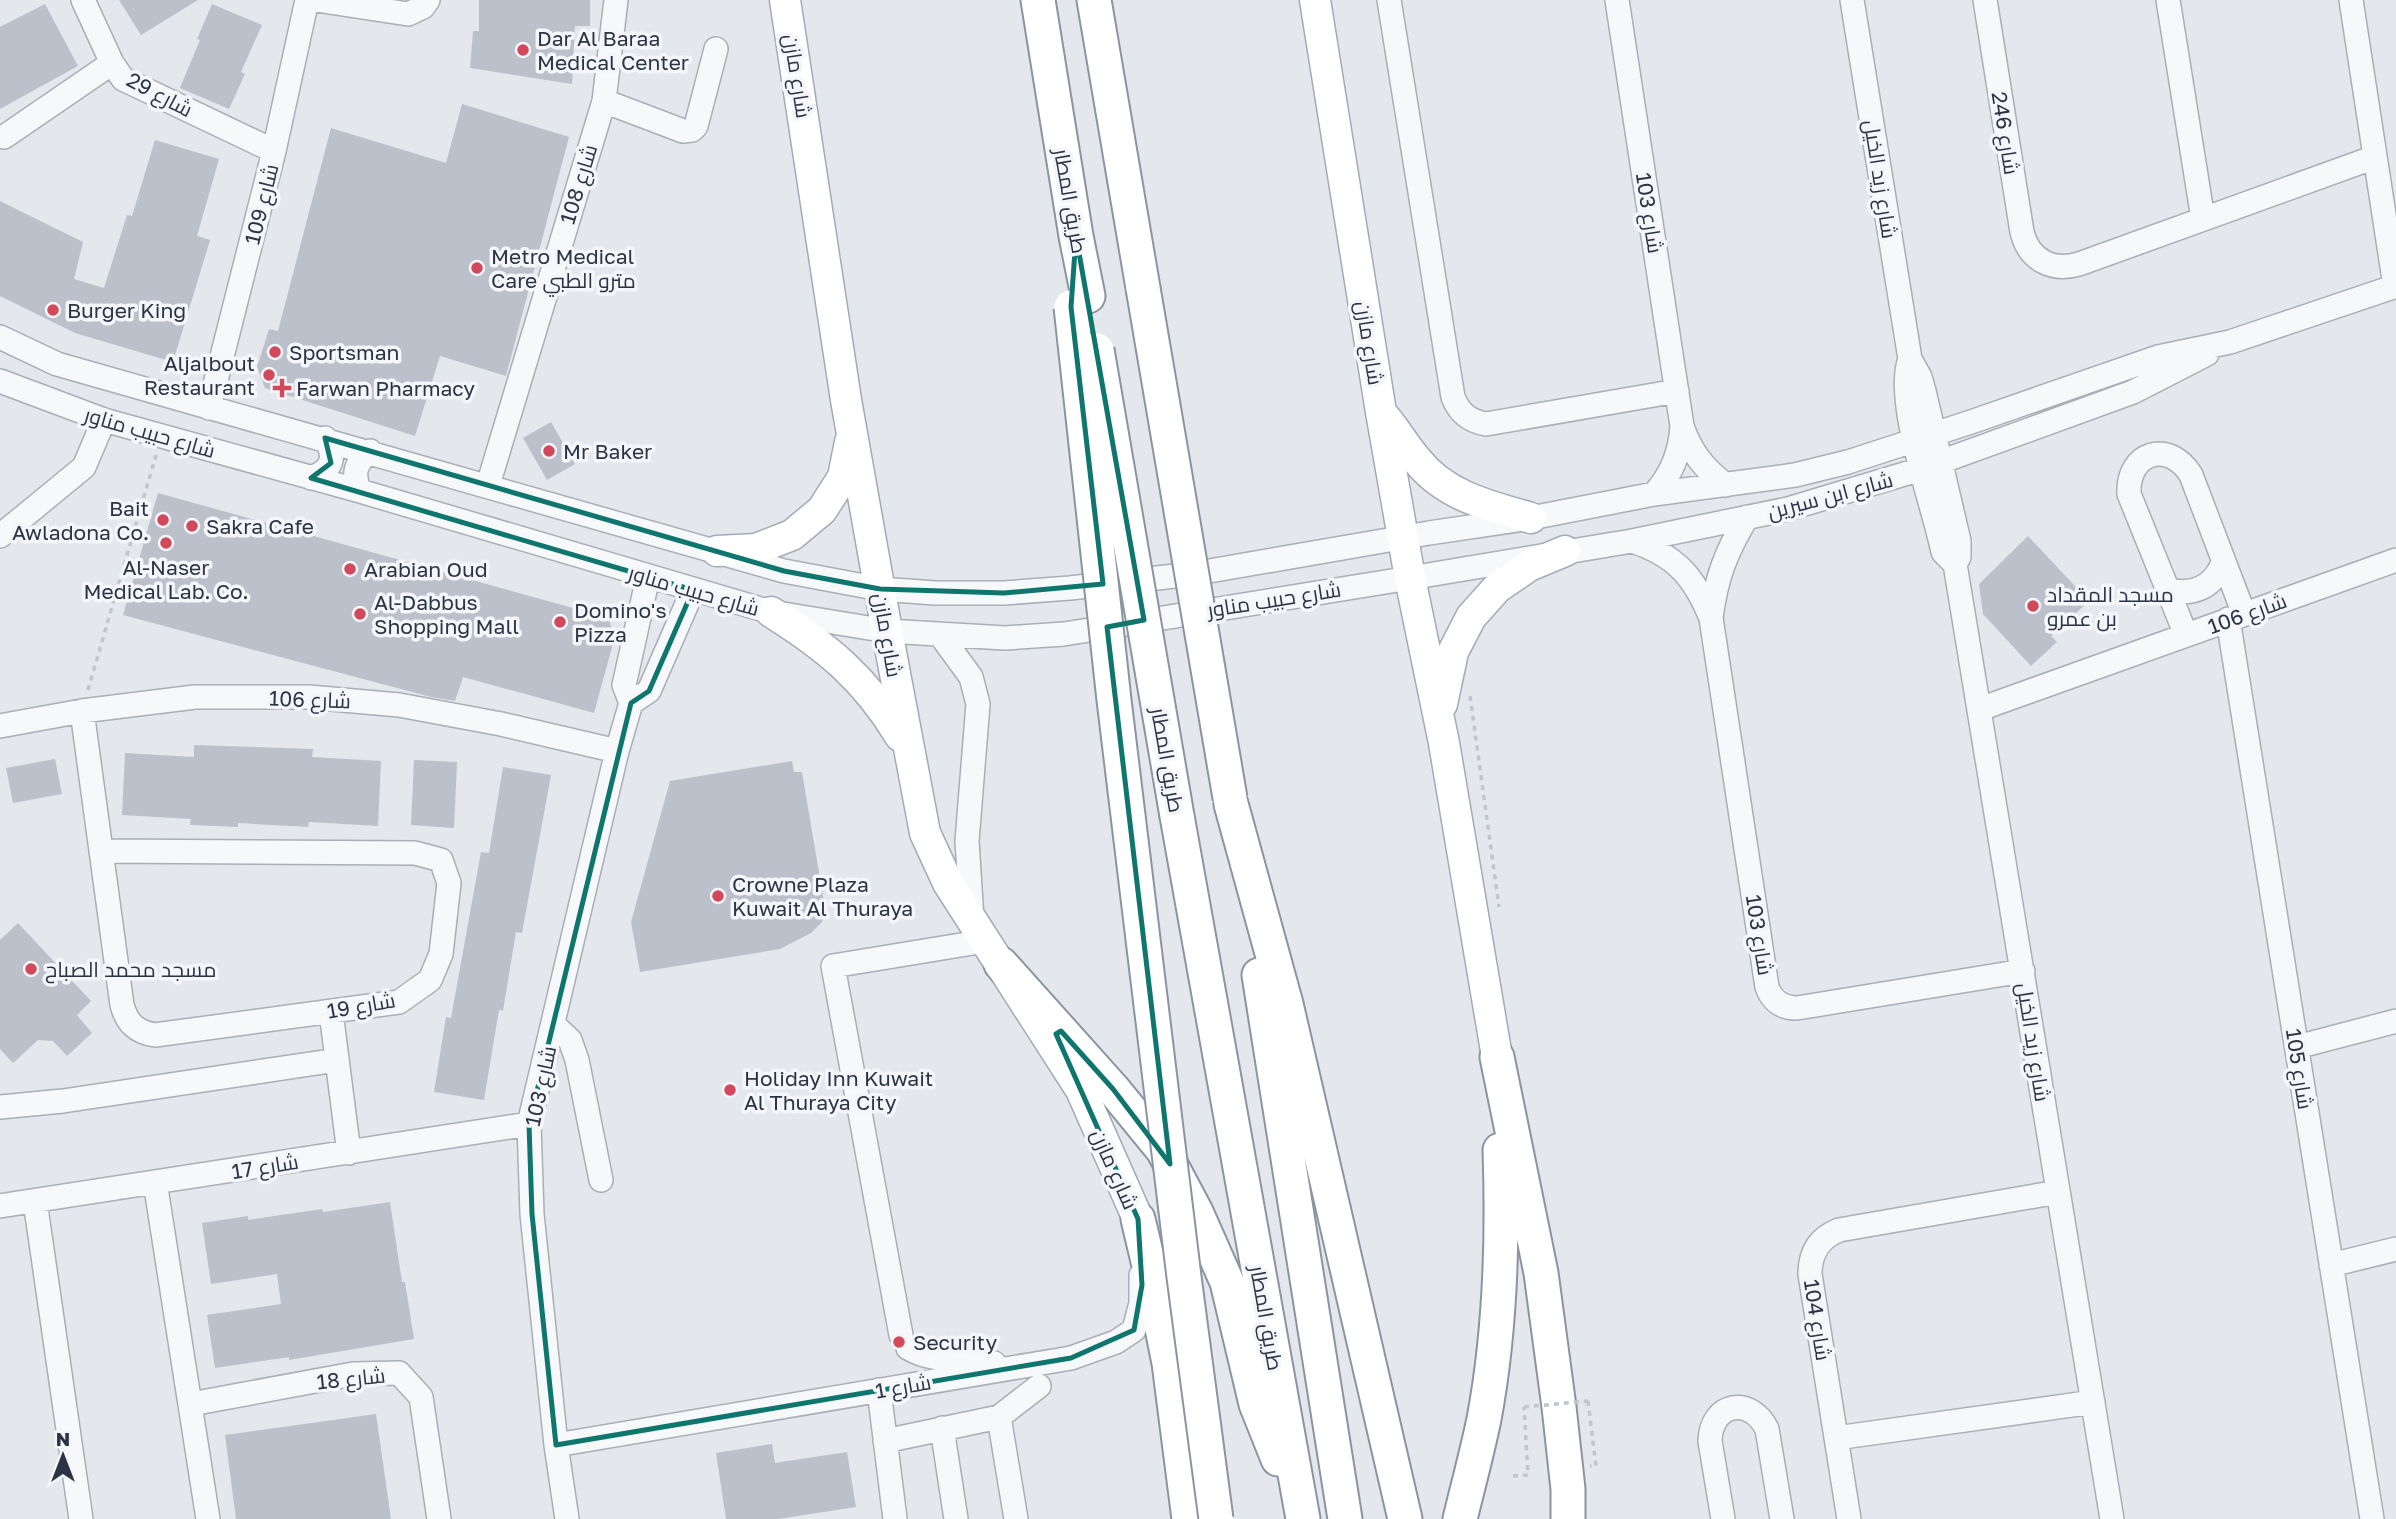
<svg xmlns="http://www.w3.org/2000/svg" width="2396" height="1519" font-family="'Golos Text',Cairo,sans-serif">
<rect width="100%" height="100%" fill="#e4e7ec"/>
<path fill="#bbc0ca" d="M119,0H198L141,35Z
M479,0H590V26H575L572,84L470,68L473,31H479Z
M45,4L78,66L0,109V27Z
M212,4L262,25L241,72L245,74L229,109L180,88L200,40L197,39Z
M462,104L569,137L506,376L440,356L415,436L265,388L257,367L269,329L278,331L331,128L446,163Z
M155,140L219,159L197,236L210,240L173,362L75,333L0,296V201L83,242L74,279L104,288L127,215L132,216Z
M551,422L575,464L547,480L523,438Z
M158,493L609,618L614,640L594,713L463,677L455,701L431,697L123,615Z
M2028,536L2089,601L2051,636L2057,642L2031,666L1983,614L1979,584Z
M194,745L313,749L312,757L381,761L378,826L309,822L308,827L238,823V827L190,825L191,819L122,815L125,753L194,757Z
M55,759L62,794L13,803L6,768Z
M414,760L457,762L454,828L411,825Z
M792,761L794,772H802L824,902L822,922L811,933L780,949L640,972L631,922L670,781Z
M503,767L551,775L522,933L516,932L503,1011L499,1010L484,1100L434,1092L446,1017L451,1018L481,852L489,853Z
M18,923L91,1001L77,1015L92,1033L67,1056L53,1041L38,1040L13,1063L0,1049V940Z
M390,1202L402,1282H405L414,1339L289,1360V1357L215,1368L207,1315L281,1304L277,1274L211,1284L202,1223L248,1216V1220L322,1209L323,1212Z
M376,1414L391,1519H236L225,1435Z
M772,1444L775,1463L847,1452L856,1507L779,1519H726L716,1453Z"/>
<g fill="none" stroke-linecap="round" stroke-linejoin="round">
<defs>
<path id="minor" d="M83,0L112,63L123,79L274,151
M316,0L408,14L423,7L428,0
M1389,0L1453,397C1459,413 1469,421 1486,424L1677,391
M1617,0L1682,426C1691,452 1704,469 1726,485
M1852,0L1910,359L1920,377L1924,391L1959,541V557L1955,564L2112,1519
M1985,0L2022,232C2029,260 2052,272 2079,264L2375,157
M2168,0L2203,219
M2351,0L2395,286
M604,101L683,131L692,130L696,126L716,49
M4,137L112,63
M0,337L57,364L784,571L880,589L935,593H1004L1070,588L1192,574L1429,533L1531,518L1654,494L1795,475L1848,462L1971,422L2158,357L2230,342L2396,286
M1910,359C1894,399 1934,507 1943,552L1955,564
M0,381L104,420L360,491L771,612L887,631L1005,638L1064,634L1410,578L1632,541L1788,509L1921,469L2133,392L2207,354
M209,408L274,151L307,0
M311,478C332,470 337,458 325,438
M488,485L604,101L616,0
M360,491C352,474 355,463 370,451
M1654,494C1672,474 1680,453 1682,426
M0,536L84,467L104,420
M1632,541C1675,555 1694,576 1711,618L1767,987C1772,1001 1782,1008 1797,1008L2023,971
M2168,590C2194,596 2213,587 2223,563
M1711,618C1716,578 1726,552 1747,517
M2228,619L2372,1519
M2186,635L2129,494C2127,452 2169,439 2191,475L2244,614
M941,636L971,677L978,704L967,841L972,919
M631,703L649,691L693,590
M1980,709L2396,560
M82,711L122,1005C127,1023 136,1032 155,1035L399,1002L430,980L441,954L449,883L441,860L415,853L103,851
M0,726L82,711L195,697H309L399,705L501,724L617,751
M331,1012L349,1153
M553,1024L570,1040L577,1060L601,1180
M2297,1047L2396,1021
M0,1107L63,1101L337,1060
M155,1182L208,1519
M35,1201L81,1519
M0,1206L529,1124
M2331,1265L2396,1249
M901,1335L833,966L985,941
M908,1348C933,1363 966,1359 994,1363
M879,1390L895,1519
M191,1404L353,1374L399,1373L421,1397L439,1519
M999,1417L1039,1386
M942,1428L956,1519
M1836,1438L2093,1402
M885,1441L999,1417L1016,1519
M556,1445L1071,1358L1116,1342L1134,1330L1141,1303V1275
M567,1519L556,1445L532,1214L529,1124L617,751L631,703L624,685L648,577
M1723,1519L1710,1441C1711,1403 1750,1395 1767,1429L1782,1519
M1849,1519L1810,1274C1810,1253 1819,1238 1839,1230L2058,1192"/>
<path id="major" d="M785,0L846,400L887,631L925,833L948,883L1081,1090L1138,1219
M1315,0L1381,412L1410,578L1444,743L1497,1057
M1384,416C1396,430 1405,446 1417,460C1445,496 1489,506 1531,518
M717,551L756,549L792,535L822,510L843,477L850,442
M771,612C827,647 865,678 900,736
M1442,704L1453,652L1471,617L1497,588L1529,566L1565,551"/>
<path id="highway" d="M1038,0L1076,236L1088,296
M1094,0L1143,288
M1231,804L1286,1004L1405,1519
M1177,816L1303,1519
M1001,964L1113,1089L1163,1150L1196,1212L1227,1282L1256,1404L1278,1459
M1259,975L1345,1519
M1497,1057L1541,1273L1559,1407L1568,1489V1519
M1138,1219L1152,1278L1169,1363L1189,1519
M1460,1519C1468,1486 1477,1453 1484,1419C1500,1334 1503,1237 1500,1150"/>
</defs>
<use href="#minor" stroke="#a9aeb7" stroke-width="26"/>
<use href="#major" stroke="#a3abb8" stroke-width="33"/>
<use href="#highway" stroke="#8b94a3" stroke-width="37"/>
<path stroke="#c2c5cb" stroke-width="3.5" stroke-dasharray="5 5" stroke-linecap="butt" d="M88,690L156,455
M1470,696L1499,907
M1588,1401L1596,1466H1590
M1513,1476L1528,1475L1524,1407"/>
<use href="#minor" stroke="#f7f8fa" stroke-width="23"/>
<use href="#major" stroke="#fff" stroke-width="30"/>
<use href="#highway" stroke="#fff" stroke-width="33"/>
<defs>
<path id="highway-bridge" d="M1143,288L1230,798
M1071,307L1114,700L1184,1277L1216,1519
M1097,350L1177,816"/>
</defs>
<use href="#highway-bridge" stroke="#8b94a3" stroke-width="37" stroke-linecap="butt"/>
<path stroke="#c2c5cb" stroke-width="3.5" stroke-dasharray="5 5" stroke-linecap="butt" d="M1524,1407L1588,1401"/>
<use href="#highway-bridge" stroke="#fff" stroke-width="33"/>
</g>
<path fill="none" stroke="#0f766e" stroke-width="5" stroke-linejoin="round" d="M1076,236L1144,620L1107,627L1170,1164L1113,1089L1061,1031L1056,1034L1138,1219L1142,1285L1134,1330L1071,1358L556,1445L532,1214L529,1124L631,703L649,691L693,590L311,478L331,463L325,438L784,571L880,589L1004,593L1103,584L1071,307Z"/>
<g fill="#d1495b" stroke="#f4f6f9" stroke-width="2.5">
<circle cx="523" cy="50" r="7"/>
<circle cx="477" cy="268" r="7"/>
<circle cx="53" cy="310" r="7"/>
<circle cx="275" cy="352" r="7"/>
<circle cx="269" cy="375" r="7"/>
<path d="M278.5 377.5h7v7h7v7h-7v7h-7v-7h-7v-7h7z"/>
<circle cx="549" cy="451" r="7"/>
<circle cx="163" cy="520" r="7"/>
<circle cx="192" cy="526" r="7"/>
<circle cx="166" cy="543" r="7"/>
<circle cx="350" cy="569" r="7"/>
<circle cx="2033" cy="606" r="7"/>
<circle cx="360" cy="614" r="7"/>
<circle cx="560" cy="622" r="7"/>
<circle cx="718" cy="896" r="7"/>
<circle cx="31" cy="969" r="7"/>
<circle cx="730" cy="1090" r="7"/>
<circle cx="899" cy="1342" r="7"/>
</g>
<g text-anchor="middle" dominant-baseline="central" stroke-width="7" stroke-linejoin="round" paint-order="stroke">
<g font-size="21" fill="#2b3445" stroke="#f4f6f9" text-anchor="start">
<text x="537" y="38">Dar Al Baraa<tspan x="537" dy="24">Medical Center</tspan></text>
<text x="491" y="256">Metro Medical<tspan x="491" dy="24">Care مترو الطبي</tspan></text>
<text x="67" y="310">Burger King</text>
<text x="289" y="352">Sportsman</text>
<text x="255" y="363" text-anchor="end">Aljalbout<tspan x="255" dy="24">Restaurant</tspan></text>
<text x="296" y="388">Farwan Pharmacy</text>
<text x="563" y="451">Mr Baker</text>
<text x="149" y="508" text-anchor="end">Bait<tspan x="149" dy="24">Awladona Co.</tspan></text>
<text x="206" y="526">Sakra Cafe</text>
<text x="166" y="567" text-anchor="middle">Al-Naser<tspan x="166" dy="24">Medical Lab. Co.</tspan></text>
<text x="364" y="569">Arabian Oud</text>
<text x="2047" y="594">مسجد المقداد<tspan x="2047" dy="24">بن عمرو</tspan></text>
<text x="374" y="602">Al-Dabbus<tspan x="374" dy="24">Shopping Mall</tspan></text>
<text x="574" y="610">Domino's<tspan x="574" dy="24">Pizza</tspan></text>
<text x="732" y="884">Crowne Plaza<tspan x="732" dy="24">Kuwait Al Thuraya</tspan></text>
<text x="45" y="969">مسجد محمد الصباح</text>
<text x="744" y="1078">Holiday Inn Kuwait<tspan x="744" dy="24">Al Thuraya City</tspan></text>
<text x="913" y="1342">Security</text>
</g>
<g font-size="21" fill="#2b3445" stroke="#f4f6f9">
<text transform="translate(798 76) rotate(81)">شارع مازن</text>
<text transform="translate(160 94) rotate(28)">شارع 29</text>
<text transform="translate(2006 133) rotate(81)">شارع 246</text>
<text transform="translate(1881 179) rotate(81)">شارع زيد الخيل</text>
<text transform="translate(578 184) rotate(-73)">شارع 108</text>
<text transform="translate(1071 201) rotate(80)">طريق المطار</text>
<text transform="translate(261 204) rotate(-76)">شارع 109</text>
<text transform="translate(1650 213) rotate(81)">شارع 103</text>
<text transform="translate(1370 343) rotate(81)">شارع مازن</text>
<text transform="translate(150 432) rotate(16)">شارع حبيب مناور</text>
<text transform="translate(1830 495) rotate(-15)">شارع ابن سيرين</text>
<text transform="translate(694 590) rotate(16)">شارع حبيب مناور</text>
<text transform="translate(1274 599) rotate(-9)">شارع حبيب مناور</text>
<text transform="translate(2247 613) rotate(-20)">شارع 106</text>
<text transform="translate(888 635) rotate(80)">شارع مازن</text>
<text transform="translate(310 699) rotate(2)">شارع 106</text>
<text transform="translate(1168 760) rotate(80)">طريق المطار</text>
<text transform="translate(1760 935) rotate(81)">شارع 103</text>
<text transform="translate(361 1005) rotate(-10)">شارع 19</text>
<text transform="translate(2034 1042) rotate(81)">شارع زيد الخيل</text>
<text transform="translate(2300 1069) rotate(81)">شارع 105</text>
<text transform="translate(540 1086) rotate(-78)">شارع 103</text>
<text transform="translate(265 1166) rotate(-9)">شارع 17</text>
<text transform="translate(1115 1169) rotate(66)">شارع مازن</text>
<text transform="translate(1267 1318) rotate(80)">طريق المطار</text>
<text transform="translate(1818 1320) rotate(81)">شارع 104</text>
<text transform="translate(351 1378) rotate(-6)">شارع 18</text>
<text transform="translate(903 1386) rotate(-10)">شارع 1</text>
</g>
</g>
<g transform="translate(63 1456)" stroke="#f4f6f9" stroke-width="5" paint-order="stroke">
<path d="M0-5L12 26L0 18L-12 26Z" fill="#2b3445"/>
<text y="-10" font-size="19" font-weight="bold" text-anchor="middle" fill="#2b3445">N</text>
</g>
</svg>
